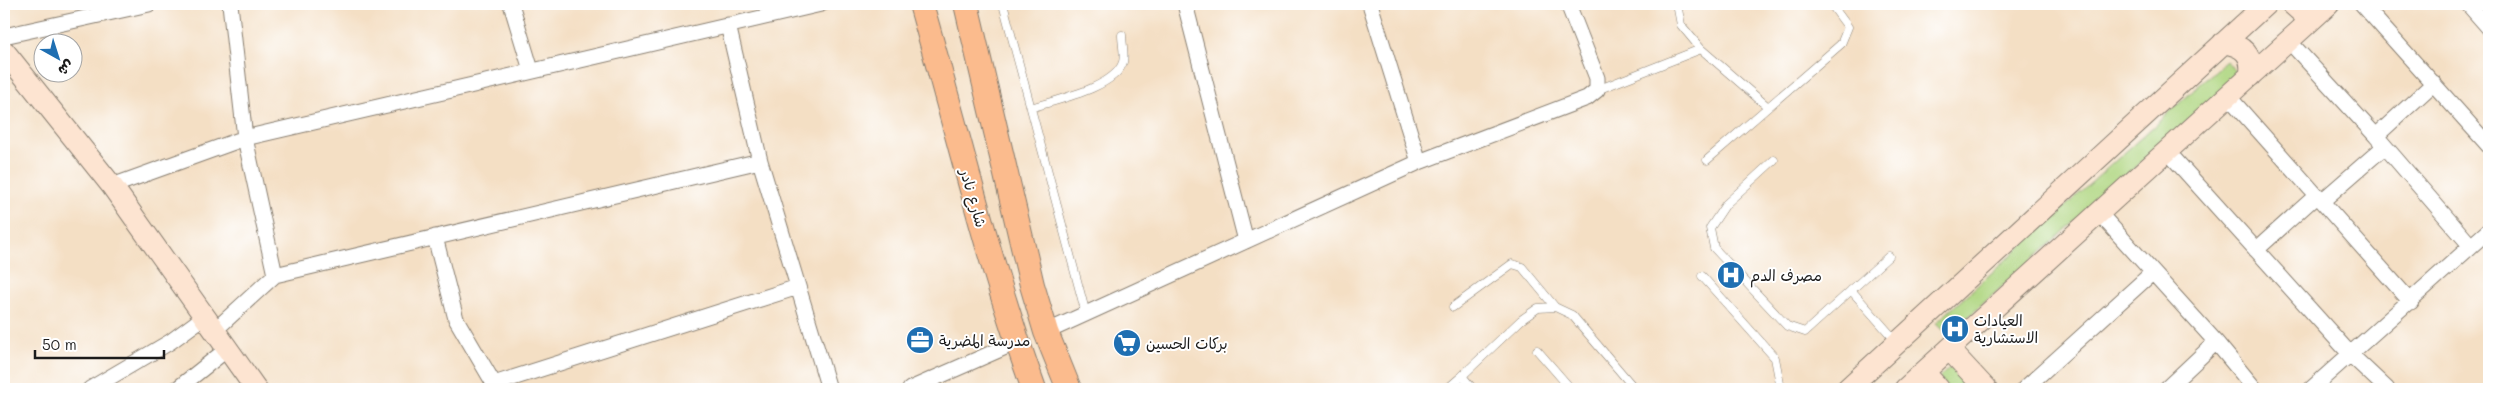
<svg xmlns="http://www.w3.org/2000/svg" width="2493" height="393" font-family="Mali,'Playpen Sans Arabic',sans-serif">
<rect width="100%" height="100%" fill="#fff"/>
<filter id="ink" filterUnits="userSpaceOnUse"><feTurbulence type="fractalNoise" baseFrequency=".02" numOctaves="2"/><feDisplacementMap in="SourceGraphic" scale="10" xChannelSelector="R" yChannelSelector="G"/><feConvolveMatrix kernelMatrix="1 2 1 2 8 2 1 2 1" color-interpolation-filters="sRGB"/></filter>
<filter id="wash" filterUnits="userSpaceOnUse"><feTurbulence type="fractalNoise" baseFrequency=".0096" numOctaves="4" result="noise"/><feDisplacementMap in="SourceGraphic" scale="20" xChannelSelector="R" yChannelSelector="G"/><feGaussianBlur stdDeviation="1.12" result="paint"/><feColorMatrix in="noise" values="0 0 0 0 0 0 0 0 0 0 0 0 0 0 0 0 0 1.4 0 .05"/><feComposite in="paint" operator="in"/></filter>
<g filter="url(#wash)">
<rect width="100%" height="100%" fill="#f4dfc4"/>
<path fill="#aed57f" stroke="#65784e" d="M2226,61L2239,75L1948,335L1936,323Z
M1951,366L1972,389H1949L1939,378Z"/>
</g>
<g filter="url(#ink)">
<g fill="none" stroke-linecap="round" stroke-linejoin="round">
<defs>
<path id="lane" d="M1003,4L1086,314
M1677,4L1681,25L1701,49L1768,107
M1597,90L1701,49
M1031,108C1055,100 1115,88 1123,62C1125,55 1122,43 1122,35
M1707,160L1841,44L1848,27L1831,4
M1774,160L1726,204L1710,228L1714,248L1787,326L1805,332L1889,256
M1702,276L1775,358L1781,389
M1851,290L1896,341
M1453,307L1512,264L1522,267L1555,307
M1537,350L1571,389
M1462,376L1521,320L1538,308L1555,307L1572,315L1635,389
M1447,389L1462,376L1473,389"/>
<path id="street" d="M230,4L245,138L275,275
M511,4L531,70
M1185,4L1246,241
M1370,4L1419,162
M2362,4L2489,146
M2468,4L2489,28
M728,25L760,161L829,389
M4,36L149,4
M2288,40L2376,136L2471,246
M2228,96L2411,302
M2376,136L2434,83
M2168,152L2351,355L2387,389
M112,186L245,138L821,4
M2322,201L2384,147
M2100,214L2216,342L2255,389
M435,237L456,319L497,389
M2256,250L2317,195
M214,331L275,275L760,161
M1046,332L1419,162L1587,98L1597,90V78L1568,4
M494,384L798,287
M90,389L170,342L204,317
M177,389L226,350
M910,389L1017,342
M2024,389L2152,273
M2166,389L2216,342
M2311,389L2489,230"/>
<path id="secondary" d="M2292,4L2302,13L2315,16
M2223,43C2243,45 2254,55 2250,76
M4,51L112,186L256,389
M1949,349L1986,389
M1924,372L1939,389
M1847,389L2266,4
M1905,389L2329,4"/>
<path id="primary" d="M921,4C958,133 988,263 1034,389
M966,4L1032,285L1046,332L1069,389"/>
</defs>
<use href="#lane" stroke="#887e70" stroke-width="9"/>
<use href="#street" stroke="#887e70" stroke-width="17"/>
<use href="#secondary" stroke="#887e70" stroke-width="23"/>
<use href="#primary" stroke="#887e70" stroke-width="26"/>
<use href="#lane" stroke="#fff" stroke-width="8"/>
<use href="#street" stroke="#fff" stroke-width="15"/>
<use href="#secondary" stroke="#fde4d1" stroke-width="21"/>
<use href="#primary" stroke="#fbbb8d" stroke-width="24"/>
</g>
</g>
<defs>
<symbol id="hospital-disc" viewBox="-11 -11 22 22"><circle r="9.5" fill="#1f6fb2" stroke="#fff"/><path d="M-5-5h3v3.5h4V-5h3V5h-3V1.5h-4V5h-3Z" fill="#fff"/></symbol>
<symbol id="office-disc" viewBox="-11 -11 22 22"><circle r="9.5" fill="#1f6fb2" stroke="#fff"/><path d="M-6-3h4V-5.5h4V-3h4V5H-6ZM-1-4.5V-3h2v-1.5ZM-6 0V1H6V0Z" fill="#fff"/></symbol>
<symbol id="supermarket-disc" viewBox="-11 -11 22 22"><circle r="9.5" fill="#1f6fb2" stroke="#fff"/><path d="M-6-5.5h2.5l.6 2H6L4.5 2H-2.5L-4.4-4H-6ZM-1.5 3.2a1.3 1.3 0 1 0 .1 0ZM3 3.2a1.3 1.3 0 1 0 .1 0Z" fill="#fff"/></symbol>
</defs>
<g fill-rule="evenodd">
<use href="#hospital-disc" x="1715" y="259" width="32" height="32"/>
<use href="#hospital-disc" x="1939" y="313" width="32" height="32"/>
<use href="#office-disc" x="904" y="324" width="32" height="32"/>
<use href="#supermarket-disc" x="1111" y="327" width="32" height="32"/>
</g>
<g text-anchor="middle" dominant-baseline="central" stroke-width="4" stroke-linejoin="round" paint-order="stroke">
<g font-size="15" fill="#1c1c1c" stroke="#fff">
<text transform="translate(974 198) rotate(74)">شارع نادر</text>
</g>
<g font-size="15" fill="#1c1c1c" stroke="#fff" text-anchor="start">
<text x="1750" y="275">مصرف الدم</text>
<text x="1974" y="320">العيادات<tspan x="1974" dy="17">الاستشارية</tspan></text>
<text x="939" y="340">مدرسة المضرية</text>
<text x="1146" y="343">بركات الحسين</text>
</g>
</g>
<rect width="2493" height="393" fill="none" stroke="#fff" stroke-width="20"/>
<g transform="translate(58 58) rotate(141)"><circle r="24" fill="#ffffff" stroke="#a4a4a4"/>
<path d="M0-4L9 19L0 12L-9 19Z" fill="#1f6fb2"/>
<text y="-8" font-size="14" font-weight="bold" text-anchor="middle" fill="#1c1c1c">ش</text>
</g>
<path d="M35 350v8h129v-8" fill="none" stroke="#1c1c1c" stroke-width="2.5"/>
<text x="42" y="350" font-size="15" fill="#1c1c1c" stroke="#ffffff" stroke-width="4" paint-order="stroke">50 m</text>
</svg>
